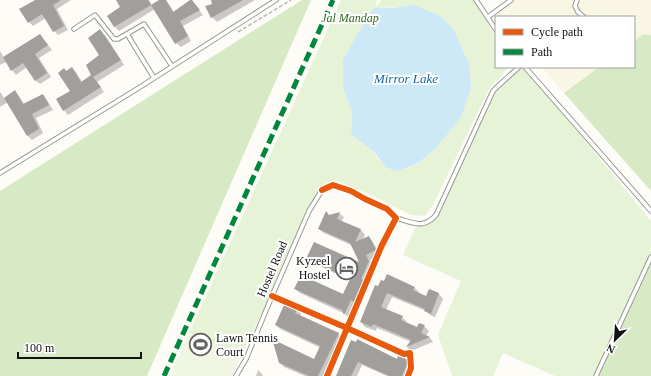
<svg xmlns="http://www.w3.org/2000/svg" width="651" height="376" font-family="'Times New Roman',serif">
<rect width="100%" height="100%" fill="#fdfcf7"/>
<path fill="#f9f7e4" d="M514,0H651V35L643,34L634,41V17H498L496,15Z
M541,67H599L564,93Z"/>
<path fill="#e7f3d7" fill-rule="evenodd" d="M341,0H377L375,7L382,0H474L496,37V67H509L489,89L433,205L425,216L411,215L373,196L336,180L322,190L241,356L189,333ZM417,7L435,149L417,164L398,171L386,168L372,151L351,134L352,111L374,8Z
M519,67H525L651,221V255L597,376H555L503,353L493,376H452L438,335L461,281L403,255L418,222L436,215L497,87Z"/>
<path fill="#d8eac5" d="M302,0H311L147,376H0V191Z
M643,34L651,35V191L564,93L599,67H634V41Z
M651,256V376H598Z"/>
<path fill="#f0f6e1" d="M189,333L241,356L232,376H170Z"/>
<path fill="#cde8f7" d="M414,5L440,16L453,29L469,64L471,88L461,117L435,149L418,163L398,171L386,168L375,153L351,134L352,111L343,88V60L357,35L374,8H394Z"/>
<path fill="#0003" d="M37,0H71L57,9L68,30L58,35L54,31L46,18L33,26L29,22Z
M117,0H149L152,5L162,0H165L168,3L174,12L195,5L203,15L183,26L191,41L181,47L176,43L155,9L119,31L115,27L108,16L121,7Z
M214,0H255L217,22L212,17Z
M100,31L105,35L124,65L97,82L104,92L68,115L64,110L71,91L67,72L72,68L76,72L82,82L93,75L101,56Z
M40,35L52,50L39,58L51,77L40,84L35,80L27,67L16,75L12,70L6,62L0,65V51L4,58Z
M0,92L5,99L15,92L19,96L24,104L43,95L47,100L53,110L36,118L43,133L32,140L28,136L8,102L0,107Z
M339,213L344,217L341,222L361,230L365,235L362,240L369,237L373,242L380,255L370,260L373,266L365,283L368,285L359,305L355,304L349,318L345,314L300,293L296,289L343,295L350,280L312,263L307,259L361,264L353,246L324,233L319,229L329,216Z
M376,286L414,287L419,292L418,293L427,297L430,290L439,294L443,299L435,317L430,315L426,311L392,297L386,310L402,317L407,322L406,323L418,328L424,326L429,331L426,336L430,338L433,342L411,351L407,347L411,342L377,328L376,331L365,327L361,322Z
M297,309L301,314L300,316L338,333L342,338L324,376H305L284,367L280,362L315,360L321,348L280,329L276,325Z
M351,341L397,360L408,361L412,365L408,376H387L362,365L357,376H339Z
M258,370L262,374L263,376H256Z"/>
<path fill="#a19f9c" d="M35,0H61L53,5L64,26L53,32L42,14L28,23L19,9Z
M116,0H148L151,5L114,27L107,16L120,7Z
M159,0H166L173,12L190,0H192L200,10L180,21L188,36L175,44L151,5Z
M211,0H243L211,18L205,6L212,4Z
M100,29L121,60L93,77L101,87L63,111L56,99L70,91L58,73L64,68L66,71L72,67L81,82L91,75L86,65L99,55L88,38Z
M40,34L48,45L35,54L47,73L35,81L23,63L11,71L3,57Z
M15,90L23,104L43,94L49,105L32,114L39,129L27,136L4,98Z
M326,211L329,215L340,212L337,219L361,229L355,242L369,236L376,250L366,255L369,261L361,279L364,280L354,302L351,300L344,315L342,310L294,289L301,275L343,294L350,279L306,259L314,242L359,262L350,243L318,229Z
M387,274L415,287L413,290L426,296L429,289L439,293L431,314L424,311L425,309L387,293L381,307L403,316L401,320L417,327L419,323L425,325L421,333L430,337L406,347L411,340L373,324L372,327L360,322L375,285L378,286L381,280L384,281Z
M285,303L298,309L295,313L339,333L318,376H309L279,363L272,339L314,359L320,346L275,325Z
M357,339L397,359L398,356L409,360L402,376H389L358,362L351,376H336L351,340L356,342Z"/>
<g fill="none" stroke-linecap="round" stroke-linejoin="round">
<defs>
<path id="lane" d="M476,0L496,30
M577,0L575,6L578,12L584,17
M488,17L511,0
M74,29L95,15L114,39H118L144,24L172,66
M127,34L154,78
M525,67L651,211
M0,173L137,89L276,0
M396,218C412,222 423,230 436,215L493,91L497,87L519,67
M236,376L246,359L272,296L309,211L322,190
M596,376L651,257"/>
</defs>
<use href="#lane" stroke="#979795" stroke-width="5.5"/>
<path stroke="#b9b9b8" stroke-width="1.5" stroke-dasharray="4 2" stroke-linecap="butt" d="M238,32L291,0"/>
<use href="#lane" stroke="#fffffe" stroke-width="3.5"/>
<path stroke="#00873e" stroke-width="5" stroke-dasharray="10 5" stroke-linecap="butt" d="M164,376L333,0"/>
<defs>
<path id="cycleway" d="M322,190L333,185L351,191L365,199L387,209L396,218L382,245L327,376
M272,296L347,328L404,354L410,353L411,368L408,376"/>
</defs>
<use href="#cycleway" stroke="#fff" stroke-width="8"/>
<use href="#cycleway" stroke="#e8590c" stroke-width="6"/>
</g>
<defs>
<symbol id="hotel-ring" viewBox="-11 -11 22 22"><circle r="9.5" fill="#fff" stroke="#646362" stroke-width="1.5"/><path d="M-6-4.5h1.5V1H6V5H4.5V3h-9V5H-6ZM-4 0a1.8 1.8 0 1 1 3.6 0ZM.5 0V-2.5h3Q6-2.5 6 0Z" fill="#646362"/></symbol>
<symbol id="stadium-ring" viewBox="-11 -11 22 22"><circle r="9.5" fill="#fff" stroke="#646362" stroke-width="1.5"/><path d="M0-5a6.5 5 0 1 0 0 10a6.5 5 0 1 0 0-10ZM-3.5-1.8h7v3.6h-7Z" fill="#646362"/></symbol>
</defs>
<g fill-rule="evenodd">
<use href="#hotel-ring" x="334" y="256" width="25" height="25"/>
<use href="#stadium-ring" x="188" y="332" width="25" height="25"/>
</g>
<g text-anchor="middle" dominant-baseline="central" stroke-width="4" stroke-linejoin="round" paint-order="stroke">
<g font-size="12" font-style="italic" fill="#2f6b1f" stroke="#fff">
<text x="350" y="18">Jal Mandap</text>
</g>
<g font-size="12" fill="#111" stroke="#fff" text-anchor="end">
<text x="330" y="261">Kyzeel<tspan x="330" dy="14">Hostel</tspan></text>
<text x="216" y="338" text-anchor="start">Lawn Tennis<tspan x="216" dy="14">Court</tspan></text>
</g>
<g font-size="12" fill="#111" stroke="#fff">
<text transform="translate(272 269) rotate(-67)">Hostel Road</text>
</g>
<g font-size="13" font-style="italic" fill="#1768a6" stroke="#fff">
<text x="406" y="78">Mirror Lake</text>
</g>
</g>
<rect x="495" y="16" width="140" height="52" fill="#ffffff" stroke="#a0a0a0"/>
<rect x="503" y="29" width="20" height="6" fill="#e8590c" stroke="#a0a0a0"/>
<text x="531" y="36" font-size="12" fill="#111111">Cycle path</text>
<rect x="503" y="49" width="20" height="6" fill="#00873e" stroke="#a0a0a0"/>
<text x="531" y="56" font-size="12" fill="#111111">Path</text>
<g transform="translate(615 340) rotate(205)" stroke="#ffffff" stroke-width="3" paint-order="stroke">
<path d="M0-3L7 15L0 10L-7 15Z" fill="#111111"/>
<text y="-6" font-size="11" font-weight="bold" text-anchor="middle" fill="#111111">N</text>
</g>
<path d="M18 352v6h123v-6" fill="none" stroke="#111111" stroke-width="2"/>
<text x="24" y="352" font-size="12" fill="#111111" stroke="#ffffff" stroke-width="3" paint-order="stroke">100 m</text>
</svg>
